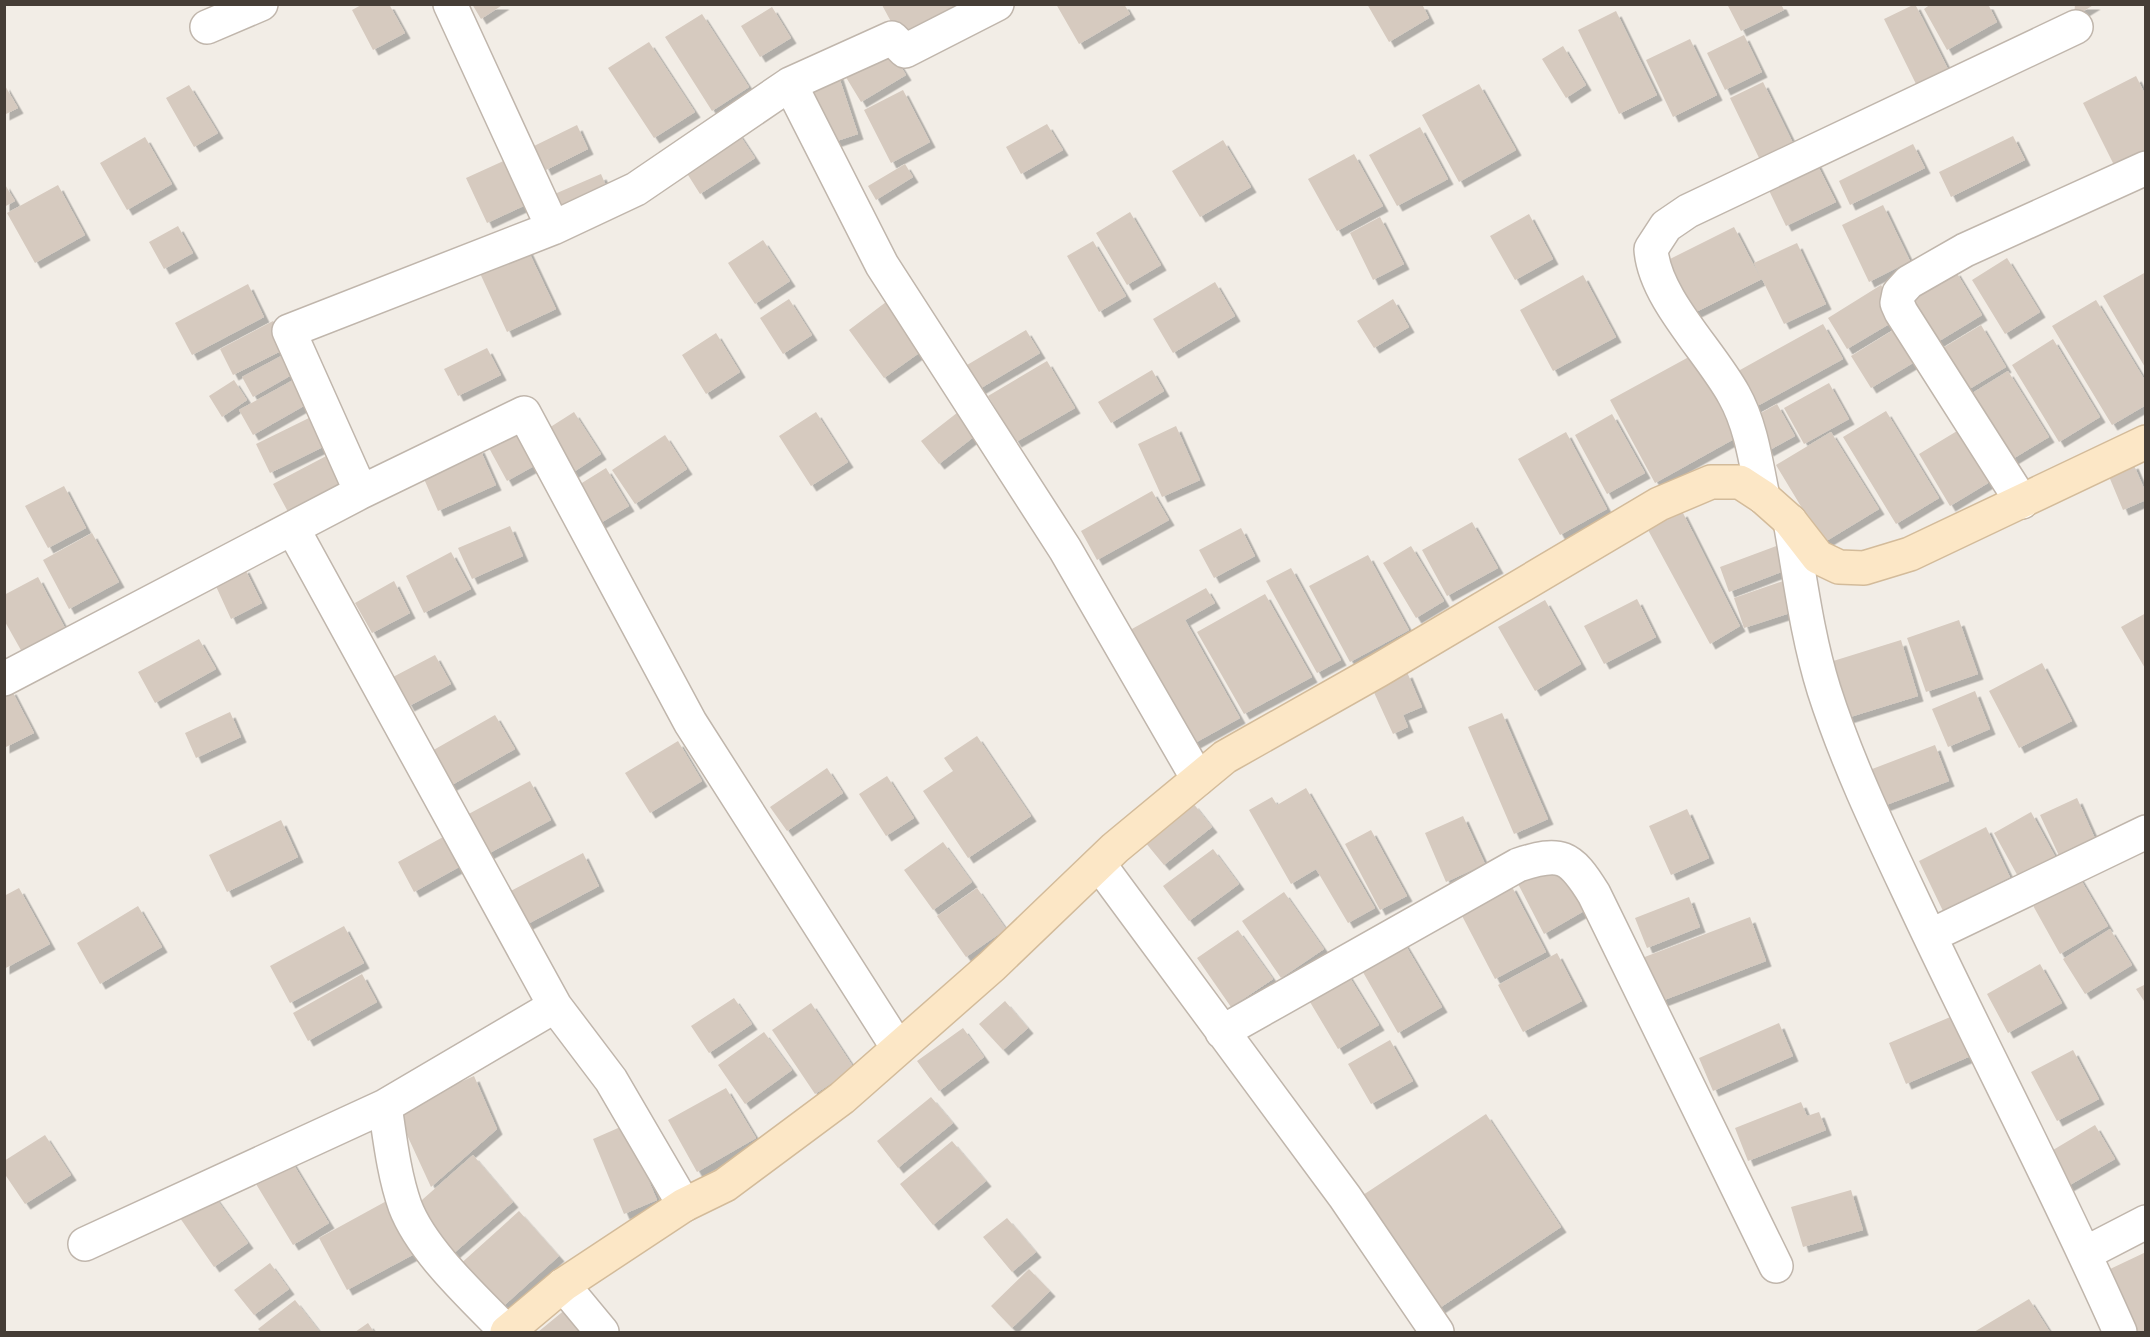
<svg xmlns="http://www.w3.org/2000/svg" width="2150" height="1337" font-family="'Roboto Condensed',sans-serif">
<defs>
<filter id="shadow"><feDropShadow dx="5.5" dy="5.5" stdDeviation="0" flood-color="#0004"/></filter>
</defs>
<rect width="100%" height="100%" fill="#f2ede6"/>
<path fill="#d6cabf" filter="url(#shadow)" d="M363,4H389L405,33L373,50L352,10Z
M472,4H504L481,19Z
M1056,4H1124L1130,14L1079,44Z
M1367,4H1422L1429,18L1389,42Z
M1727,4H1781L1784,10L1741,31Z
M1915,4L1949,71L1917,86L1884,19Z
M1931,4H1988L1997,22L1947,50L1924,9Z
M2075,4H2095L2074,17Z
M882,5H973L902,42Z
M772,7L791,38L760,57L741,26Z
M1616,11L1657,95L1619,114L1578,30Z
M702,14L749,87L712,111L665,37Z
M1744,35L1762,72L1725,90L1707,53Z
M1690,39L1717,95L1673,117L1646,60Z
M649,42L695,112L654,138L608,68Z
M1563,46L1586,85L1566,98L1542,59Z
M889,47L906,75L861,102L844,74Z
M837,71L858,134L825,145L805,82Z
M2136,76L2146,96V155L2116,169L2083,103Z
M1763,82L1794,145L1761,162L1730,98Z
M4,84L18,108L4,115Z
M1479,84L1516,150L1459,182L1422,115Z
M189,85L218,133L194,147L166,98Z
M903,90L930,142L891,163L864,110Z
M1047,124L1063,150L1021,174L1006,147Z
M577,125L588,149L546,170L534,146Z
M1420,127L1448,179L1397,206L1369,155Z
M737,131L755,158L700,194L683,167Z
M2013,136L2025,160L1951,197L1939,172Z
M145,137L172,184L127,210L100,163Z
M1223,140L1251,187L1200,217L1172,171Z
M1913,144L1925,168L1850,205L1839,181Z
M1354,154L1383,206L1337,231L1308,179Z
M510,158L530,203L487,223L466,178Z
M1814,158L1836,202L1786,226L1765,182Z
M905,164L913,177L876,200L868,186Z
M601,174L610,195L559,217L550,196Z
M4,183L15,201L4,207Z
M58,185L85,235L35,263L7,213Z
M1883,205L1910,261L1869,282L1842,225Z
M1130,212L1161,265L1127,285L1096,233Z
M1529,214L1553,259L1515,280L1490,236Z
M1380,217L1404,264L1373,280L1350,233Z
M178,226L193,253L164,269L149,242Z
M1734,227L1760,277L1754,263L1797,243L1826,304L1784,324L1762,279L1684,318L1658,265Z
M763,240L790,281L755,304L728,263Z
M1093,241L1126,296L1099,312L1067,256Z
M526,246L556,309L507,332L478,269Z
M2007,258L2040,312L2005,334L1972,280Z
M1955,270L1982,315L1931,346L1903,301Z
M2146,272V369L2103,296Z
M1583,275L1616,337L1553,371L1520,310Z
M1215,282L1235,316L1173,353L1153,319Z
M248,284L264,317L192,355L175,323Z
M1881,285L1901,317L1847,349L1828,318Z
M789,299L812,335L783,354L760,318Z
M890,299L926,348L884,378L849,330Z
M1393,299L1409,327L1374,348L1357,321Z
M2096,300L2146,382V405L2112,425L2052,326Z
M273,321L287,348L233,375L220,349Z
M1823,324L1843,359L1750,410L1731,375Z
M1903,324L1923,357L1871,388L1851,356Z
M1981,325L2006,367L1961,394L1936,352Z
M1026,330L1040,353L976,391L962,368Z
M716,333L740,372L706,394L682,355Z
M2053,339L2100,417L2059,442L2012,365Z
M487,348L501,375L458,396L444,369Z
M1698,352L1743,434L1655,483L1610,400Z
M285,354L295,373L253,397L242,377Z
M1047,361L1075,408L1016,442L988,396Z
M1152,370L1164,391L1111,423L1098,402Z
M2008,371L2049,437L2006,463L1966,397Z
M295,379L309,403L253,435L239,410Z
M234,380L247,400L222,417L209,396Z
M1829,383L1849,419L1804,444L1784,408Z
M1777,404L1795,436L1768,451L1750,419Z
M962,409L980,432L939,464L921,441Z
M1886,411L1939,498L1896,524L1843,437Z
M574,412L601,454L569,475L541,433Z
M816,412L848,462L811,486L779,436Z
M1612,414L1645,473L1607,494L1575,435Z
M311,417L325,446L270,473L256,444Z
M1967,425L1998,477L1950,506L1919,454Z
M1176,426L1200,480L1162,497L1138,444Z
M526,428L543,461L507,481L489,448Z
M1566,432L1607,509L1560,535L1518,459Z
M1831,432L1879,509L1823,543L1776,465Z
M665,435L687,469L635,504L612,470Z
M479,447L496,485L438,511L421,472Z
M330,454L351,492L294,523L273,484Z
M2133,463L2146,493V500L2123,510L2108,474Z
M606,468L629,506L592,528L569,491Z
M64,486L86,528L48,548L25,506Z
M1152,491L1169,520L1097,560L1081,531Z
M1682,511L1740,626L1710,644L1648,530Z
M1472,522L1498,568L1447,596L1422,550Z
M510,526L523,556L472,579L458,548Z
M1241,528L1255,556L1214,578L1199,550Z
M92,533L119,582L69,609L43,560Z
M1779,545L1789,569L1729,592L1720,567Z
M1411,546L1444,601L1416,618L1383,563Z
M451,552L471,589L424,613L406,576Z
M1368,555L1409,630L1350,662L1309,586Z
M244,567L262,603L231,619L214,582Z
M1291,568L1341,660L1317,673L1266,581Z
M38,577L65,628L22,652L4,620V595Z
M1786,580L1796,611L1744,628L1734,598Z
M394,581L410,613L372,633L355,603Z
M1206,588L1215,603L1185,620L1240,718L1184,749L1121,635Z
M1265,594L1312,677L1244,714L1197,632Z
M1637,599L1656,637L1604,664L1584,626Z
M1545,600L1581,664L1535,691L1498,627Z
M2146,613V670L2121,627Z
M1959,620L1978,674L1926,692L1907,638Z
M199,639L216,669L155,703L138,672Z
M1901,640L1918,696L1847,718L1830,662Z
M435,655L451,684L409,706L393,677Z
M2042,663L2072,721L2019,748L1989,691Z
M1407,672L1422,707L1403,715L1408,727L1393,734L1372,688Z
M11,689L34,733L4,748V692Z
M1975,691L1990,729L1948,747L1932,709Z
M230,712L241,737L196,758L185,733Z
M1502,713L1548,819L1514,834L1468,727Z
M495,715L515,749L443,790L423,756Z
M977,736L1031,816L968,858L923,791L953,771L944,758Z
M678,741L702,781L650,813L625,773Z
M1935,745L1949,781L1881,807L1867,771Z
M827,768L843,793L787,831L770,807Z
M887,776L914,818L886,836L859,794Z
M530,781L551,820L484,856L463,817Z
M1306,788L1375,908L1348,923L1316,869L1291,884L1249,810L1272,797L1277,805Z
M2077,798L2097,843L2061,860L2040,815Z
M1193,803L1212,827L1164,865L1145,842Z
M1687,809L1709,858L1671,875L1649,826Z
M2031,812L2057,860L2020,880L1994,833Z
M1463,816L1485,864L1446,882L1425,833Z
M281,820L298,857L227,892L209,855Z
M1986,827L2010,877L1943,911L1919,861Z
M1371,830L1407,896L1380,910L1345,844Z
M452,832L468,862L414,892L398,862Z
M943,842L972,882L933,910L904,870Z
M1213,849L1239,884L1189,921L1163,886Z
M583,853L599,886L522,927L505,894Z
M1557,863L1584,911L1544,934L1517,882Z
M2078,875L2108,926L2060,954L2031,902Z
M1511,885L1546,952L1495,979L1460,912Z
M19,888L50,944L4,969V896Z
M977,888L1006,929L966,957L937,916Z
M1284,892L1324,949L1281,978L1242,921Z
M1689,897L1700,927L1647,948L1635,918Z
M138,906L162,947L100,984L77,943Z
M1750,917L1766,961L1659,1002L1642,958Z
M344,926L364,963L290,1003L270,966Z
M2110,929L2132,965L2085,994L2063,959Z
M1238,930L1273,979L1231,1007L1197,958Z
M1403,941L1442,1007L1398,1033L1360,967Z
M1557,953L1582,1001L1523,1032L1498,985Z
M2040,964L2062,1003L2008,1033L1987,994Z
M1347,973L1379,1025L1338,1049L1307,997Z
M362,974L377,1002L308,1041L293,1013Z
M2146,984V1004L2136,989Z
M734,998L752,1024L709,1053L691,1026Z
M1005,1001L1028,1028L1003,1050L979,1024Z
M811,1003L854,1068L815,1094L772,1030Z
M1955,1015L1973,1055L1906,1084L1889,1043Z
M1779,1023L1793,1056L1713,1091L1699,1058Z
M963,1028L984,1057L939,1091L917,1061Z
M764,1032L792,1070L745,1104L718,1065Z
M1390,1040L1413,1081L1371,1104L1348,1064Z
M2073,1050L2099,1099L2057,1121L2031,1072Z
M474,1076L497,1129L431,1187L396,1111Z
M726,1088L756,1138L697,1172L668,1120Z
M931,1097L953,1123L898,1168L877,1141Z
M1801,1102L1807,1116L1819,1112L1826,1130L1748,1161L1735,1128Z
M1486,1114L1561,1227L1438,1309L1363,1195Z
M625,1125L657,1200L624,1214L593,1139Z
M2095,1125L2115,1159L2068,1186L2048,1153Z
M45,1135L71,1175L25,1204L4,1173V1161Z
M952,1141L986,1181L933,1225L900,1184Z
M473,1155L513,1202L454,1253L414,1207Z
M289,1157L329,1223L293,1245L253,1179Z
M1851,1190L1863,1230L1803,1247L1791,1207Z
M213,1194L248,1243L214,1267L180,1218Z
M392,1198L420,1251L347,1290L319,1238Z
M519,1211L559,1256L498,1311L457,1267Z
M1007,1218L1036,1252L1012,1272L983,1237Z
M2146,1252V1331L2138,1332L2108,1270Z
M270,1263L289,1289L254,1315L234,1290Z
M1029,1269L1050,1291L1012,1328L991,1306Z
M2029,1299L2050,1332H1974Z
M295,1300L320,1332H261L258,1329Z
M572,1304L596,1332H538Z
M368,1323L374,1332H355Z"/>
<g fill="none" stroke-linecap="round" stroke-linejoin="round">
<defs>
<path id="street" d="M450,4L553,228
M207,27L261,4
M790,84L892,38L905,51L997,4
M361,492L289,331L553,228L636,189L790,84L882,265L1065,549L1198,779
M1763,497C1756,463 1751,425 1734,395C1710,351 1654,298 1651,249L1666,226L1688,211L2076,27
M2022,502L1901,312L1897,303L1899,293L1909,282L1965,250L2146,168
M1790,521C1800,577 1807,636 1824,690C1848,765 1883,837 1916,907C1983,1050 2057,1189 2120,1332
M293,529L555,1006L611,1080L684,1205
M4,679L361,492L524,413L690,722L898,1048
M1099,864L1345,1197L1437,1332
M1930,936L2146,832
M1222,1032L1518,865C1561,851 1570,855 1594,894L1776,1266
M385,1106C390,1139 394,1175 405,1206C422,1251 474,1298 507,1332
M85,1244L385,1106L555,1006
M2086,1253L2146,1222
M563,1285L602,1332"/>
<path id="secondary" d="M507,1332L563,1285L684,1205L725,1185L842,1098L992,966L1115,848L1225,757L1379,670L1659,504L1711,482H1740L1763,497L1790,521L1818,557L1839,567L1864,568L1910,554L2146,442"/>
</defs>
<use href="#street" stroke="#c0b6ac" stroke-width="36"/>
<use href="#secondary" stroke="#d3bb9a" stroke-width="36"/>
<use href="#street" stroke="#fff" stroke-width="33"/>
<use href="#secondary" stroke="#fce7c6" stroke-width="33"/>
</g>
<rect width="2150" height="1337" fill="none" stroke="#453d36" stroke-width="12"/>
</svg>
